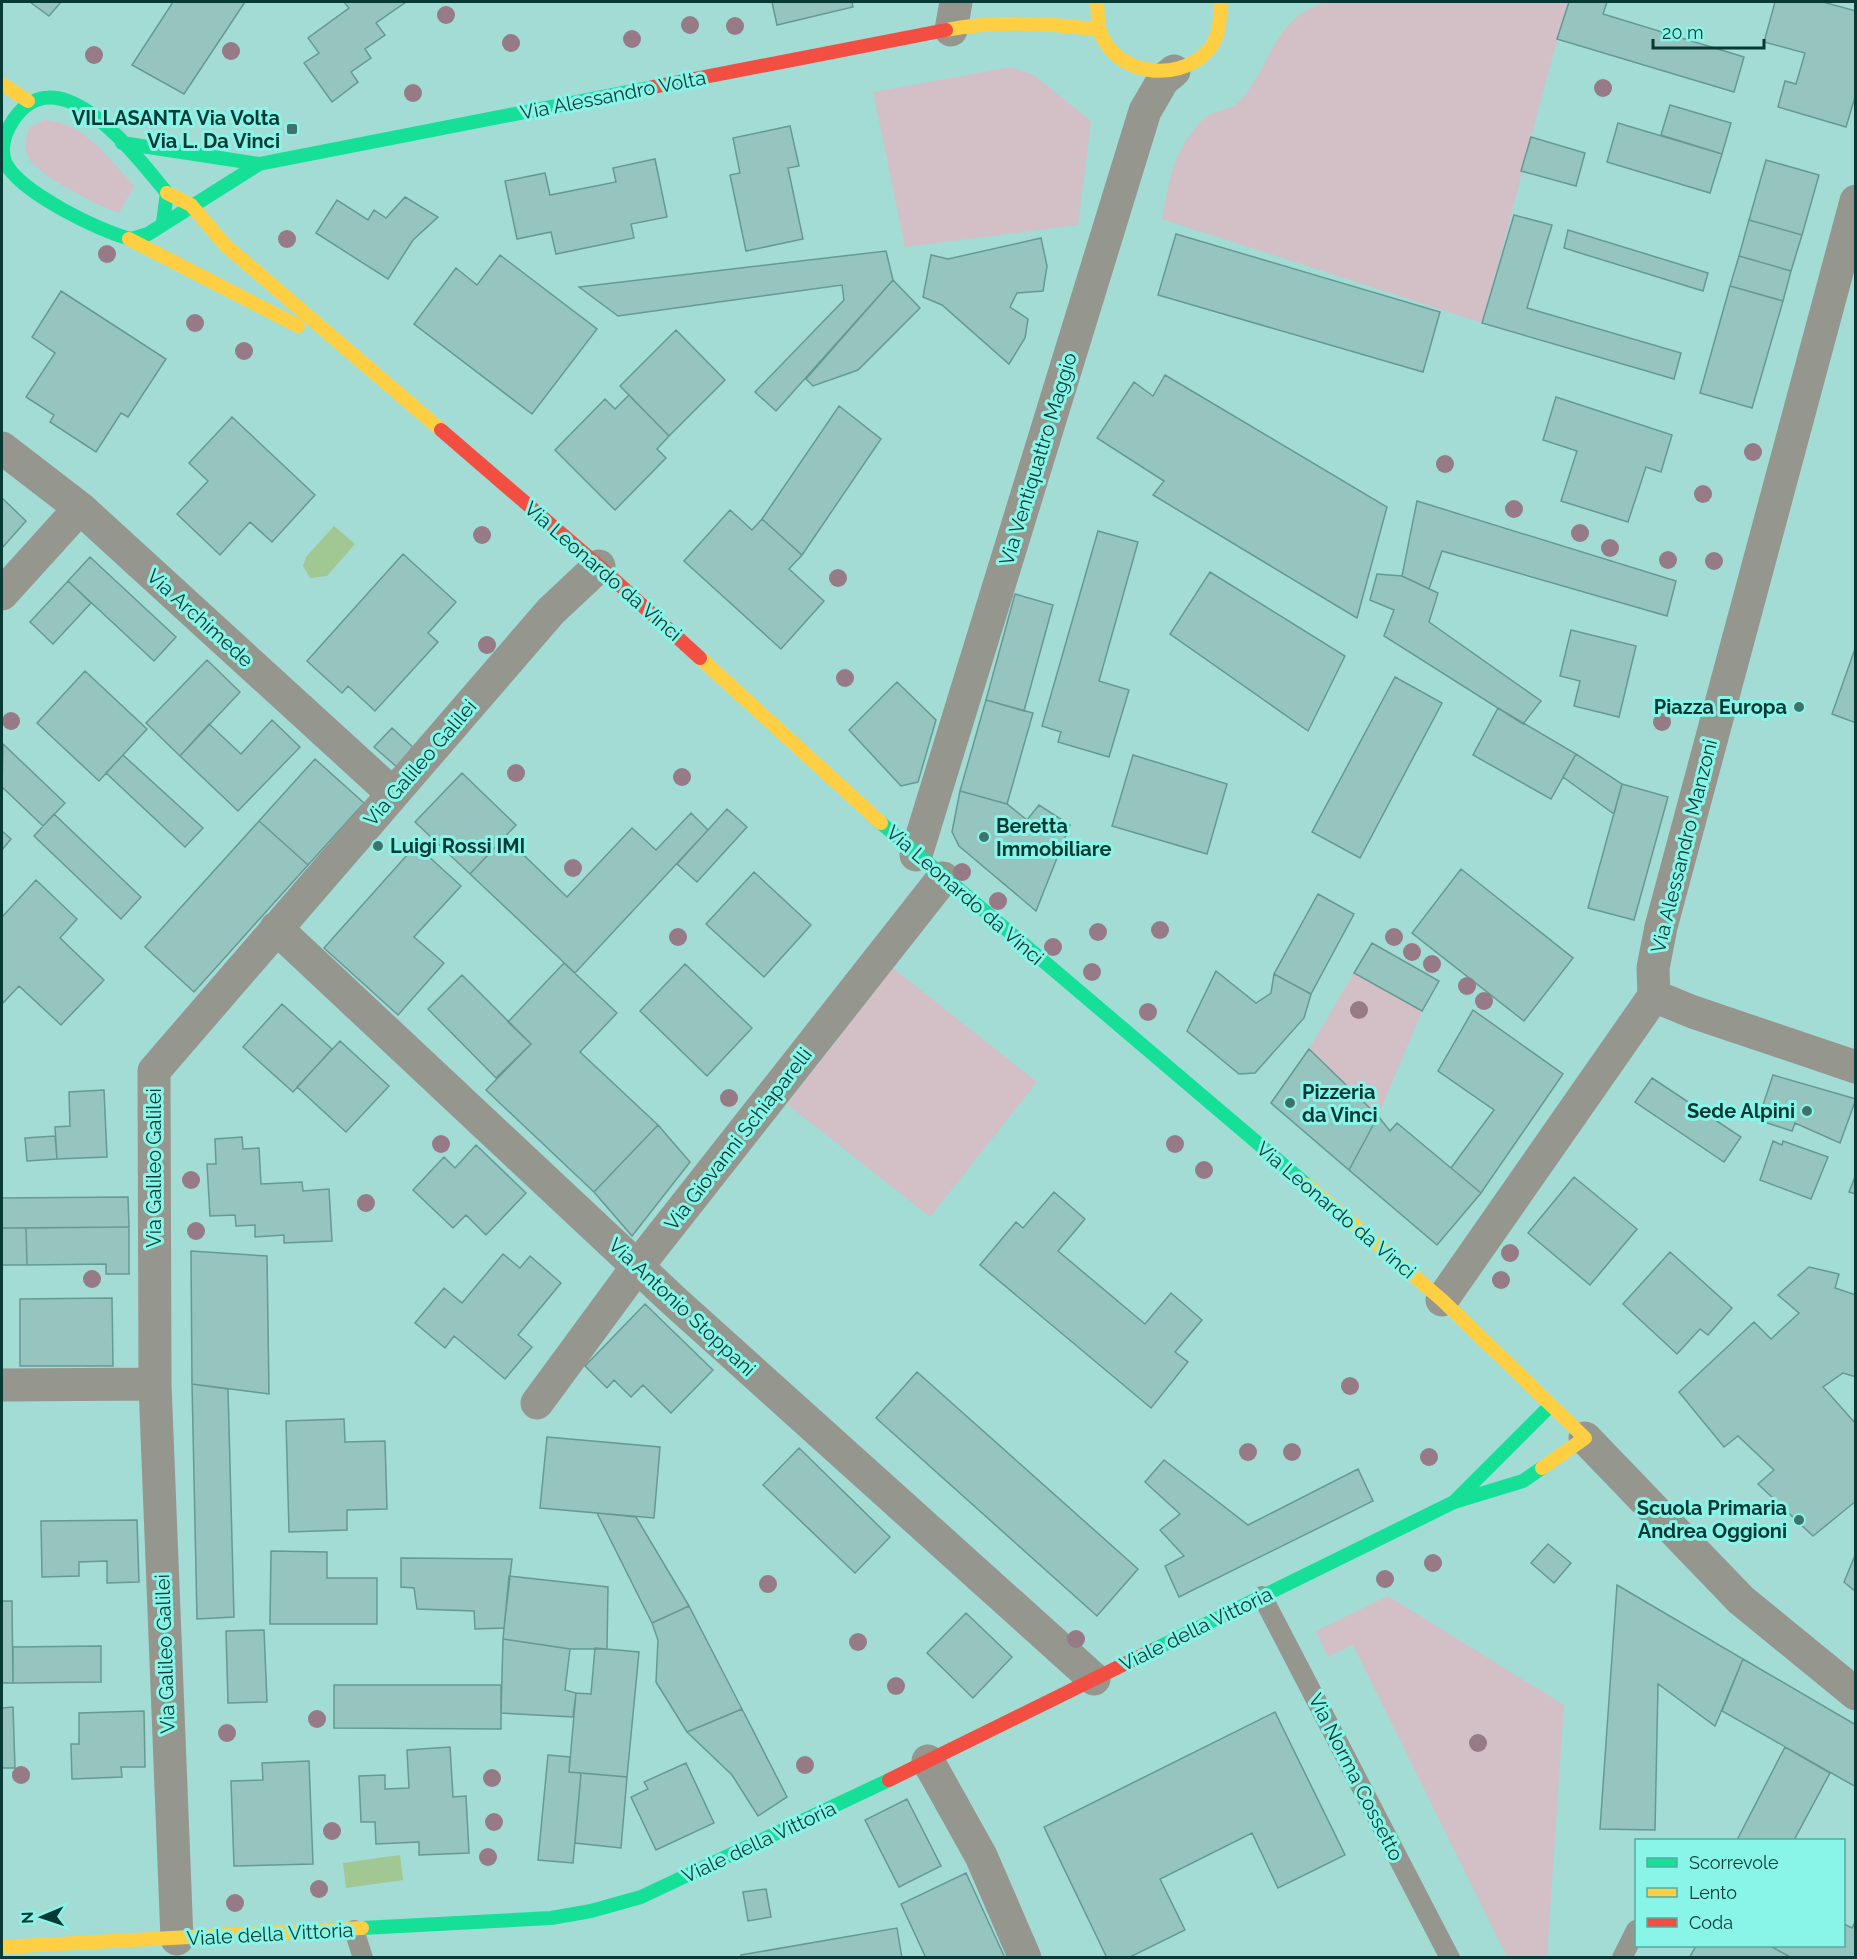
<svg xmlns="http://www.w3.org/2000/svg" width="1857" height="1959" font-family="Raleway,sans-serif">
<rect width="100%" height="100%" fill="#a2dcd5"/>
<path fill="#d2c0c6" d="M1328,2H1569C1536,108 1513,216 1482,323L1162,219C1167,193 1171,163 1186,141C1191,133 1200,121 1207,116C1216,110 1232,110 1240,101C1273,64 1273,16 1328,2Z
M1011,67L1034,75L1091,121L1078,225L905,247L873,92Z
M44,120C85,123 108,157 134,186L119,213C99,206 41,177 30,160C23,149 26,139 29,128Z
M893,968L1037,1082L930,1217L787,1104Z
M1354,973L1422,1011L1378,1116L1309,1049Z
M1388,1596L1564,1705L1547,1957H1507L1353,1645L1328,1657L1316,1631Z"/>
<path fill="#a1c792" d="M334,526L355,544L327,576L310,578L303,566L306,557Z
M400,1855L403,1880L346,1888L343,1863Z"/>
<path fill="#96c5c0" stroke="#659994" stroke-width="1.5" d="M30,2H61L49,16Z
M173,2H245L184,94L132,65Z
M344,2H406L376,23L385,35L365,49L371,58L351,72L358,82L332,102L304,63L319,53L308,38L349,8Z
M772,2H852L853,7L777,25Z
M1569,2H1607L1603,14L1744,57L1734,92L1557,39Z
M1775,2H1823L1856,11V94L1846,127L1778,107L1785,81L1796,84L1805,53L1764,42Z
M1670,105L1731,123L1722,154L1661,135Z
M1618,123L1722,154L1710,193L1607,162Z
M790,126L799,166L788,168L803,239L746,251L730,175L740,173L733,138Z
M1531,137L1585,153L1576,186L1521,171Z
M655,159L667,217L631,224L634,238L556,254L551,232L517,239L505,181L545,173L550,195L616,182L613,168Z
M1766,160L1819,175L1802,235L1749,220Z
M405,197L438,217L413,240L388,279L316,233L337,200L368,220L374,210L386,218Z
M1514,215L1552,225L1527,308L1681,353L1674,379L1482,323Z
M1749,220L1802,235L1791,271L1739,256Z
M1568,230L1708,273L1703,291L1564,248Z
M1176,234L1440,312L1423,372L1158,295Z
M1041,238L1047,266L1043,291L1017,293L1010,307L1028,319L1025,338L1009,364L942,305L923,297L931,255L948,259Z
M886,251L893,280L776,411L755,392L844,300L842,285L618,316L579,287Z
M500,255L597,329L532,414L414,324L456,268L477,285Z
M1739,256L1791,271L1783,301L1730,286Z
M893,280L920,308L858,370L813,386L806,379Z
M1730,286L1783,301L1752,408L1700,393Z
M61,291L166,359L128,417L121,413L96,452L50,422L54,415L26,397L55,353L32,337Z
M676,330L725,380L669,436L620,386Z
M1165,375L1387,507L1357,618L1153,495L1164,481L1097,438L1134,382L1153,396Z
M629,395L669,436L657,449L666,458L615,510L555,450L605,399L615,409Z
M1556,397L1672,435L1661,472L1646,467L1628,522L1561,501L1577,451L1543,440Z
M839,406L881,439L802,555L762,519Z
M232,417L315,495L272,542L250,522L220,555L177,514L208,481L189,463Z
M2,498L26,521L2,548Z
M1417,501L1676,581L1667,616L1442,551L1429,589L1402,576Z
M730,510L752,530L762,519L802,555L789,569L824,601L781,649L684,561Z
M1098,531L1138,542L1099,681L1129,690L1109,757L1058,742L1061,732L1042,726Z
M403,554L456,602L428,633L438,642L375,711L348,686L342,693L307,661Z
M90,557L176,637L154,661L68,581Z
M1210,572L1345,656L1308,731L1170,634Z
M1377,574L1402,576L1438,593L1429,622L1541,701L1523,724L1384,636L1394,610L1370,600Z
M68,581L91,603L53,644L30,622Z
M1015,594L1053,605L1024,711L986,700Z
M1571,630L1636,646L1619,717L1574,706L1580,681L1560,676Z
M1856,646V723L1832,714Z
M207,660L240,692L180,756L146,723Z
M85,671L147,729L99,781L37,723Z
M1395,677L1442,703L1360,858L1312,832Z
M897,682L936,720L918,782L901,786L849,730Z
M986,700L1033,713L1007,804L960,791Z
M1498,708L1576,754L1551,799L1473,755Z
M272,720L300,747L238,811L180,756L209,724L241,754Z
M392,728L414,748L397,767L374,747Z
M3,744L65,803L43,826L2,787Z
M1576,754L1622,784L1614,814L1563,777Z
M123,755L203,828L185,847L106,773Z
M1133,755L1227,784L1207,854L1112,826Z
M315,759L364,803L308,865L259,821Z
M462,773L516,825L470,874L415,822Z
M1622,784L1668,797L1634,920L1588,908Z
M960,791L1007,804L1027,820L1039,805L1070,825L1036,911L959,846L952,832Z
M727,809L747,827L697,882L677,864Z
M691,813L708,830L575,973L470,874L505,837L567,897L632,828L656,850Z
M54,814L141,897L121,919L34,836Z
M259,821L308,865L194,992L145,947Z
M2,831L11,839L2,850Z
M416,845L461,886L414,937L444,963L398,1015L324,948Z
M1461,869L1573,958L1524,1021L1412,933Z
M754,872L811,925L764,977L706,924Z
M36,880L77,919L60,938L104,980L61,1025L19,986L2,1004V917Z
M1318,894L1354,914L1311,994L1274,974Z
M1372,943L1439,981L1422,1011L1354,973Z
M564,963L617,1013L580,1052L658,1125L594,1192L486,1090L531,1044L508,1022Z
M685,964L752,1028L707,1076L640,1011Z
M1216,971L1256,1003L1271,993L1274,974L1311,994L1304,1018L1255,1073L1239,1074L1187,1031Z
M462,975L531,1044L496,1078L428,1009Z
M282,1004L332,1049L293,1092L243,1047Z
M1473,1010L1563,1074L1481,1193L1451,1168L1494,1110L1438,1071Z
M340,1041L389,1086L346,1132L297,1087Z
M1309,1049L1378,1116L1349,1170L1271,1103Z
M1773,1075L1856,1099L1840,1143L1795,1123L1792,1131L1758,1120Z
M1652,1078L1741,1137L1724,1162L1635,1102Z
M104,1090L107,1157L57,1159L55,1127L70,1126L69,1092Z
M1378,1116L1390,1131L1397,1123L1481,1193L1437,1245L1349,1170Z
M658,1125L690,1162L632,1236L594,1192Z
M55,1136L57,1159L27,1161L25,1138Z
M242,1137L243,1149L259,1148L261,1184L302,1182L303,1191L329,1189L332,1241L284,1243V1235L255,1237V1225L236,1226L235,1215L210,1216L207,1164H216L215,1139Z
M1773,1141L1782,1145L1783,1141L1828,1157L1811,1199L1760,1180Z
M476,1145L526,1193L486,1235L466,1215L453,1228L413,1190L444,1157L455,1168Z
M1856,1174V1194L1849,1192Z
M1574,1177L1637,1229L1590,1285L1528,1233Z
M1054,1192L1085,1219L1058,1251L1145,1324L1171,1293L1202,1320L1175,1352L1188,1362L1151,1408L980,1265L1016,1222L1023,1228Z
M128,1197L129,1227L2,1228V1198Z
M129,1227V1274H106V1264L27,1265L26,1228Z
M2,1228H26L27,1265H2Z
M191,1251L267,1256L269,1394L192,1384Z
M1670,1252L1732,1308L1708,1335L1700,1329L1677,1354L1623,1304Z
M503,1254L520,1268L530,1256L561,1283L518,1335L532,1347L505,1379L454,1336L445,1348L415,1323L444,1288L462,1303Z
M1809,1267L1839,1274L1835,1288L1856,1295V1377L1843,1373L1823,1387L1856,1424V1501L1813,1536L1758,1484L1774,1470L1738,1436L1724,1447L1679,1392L1754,1322L1771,1339L1799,1313L1778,1295Z
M112,1298L113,1366H20V1299Z
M645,1304L713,1370L671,1413L643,1385L631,1397L614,1380L607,1388L585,1366Z
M917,1372L1138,1569L1097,1616L876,1418Z
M192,1384L228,1389L234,1617L197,1619Z
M344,1419L345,1442L385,1441L387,1509L347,1510V1530L289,1532L286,1421Z
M547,1437L660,1447L654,1518L540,1508Z
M799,1448L890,1537L855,1573L763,1485Z
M1164,1460L1248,1525L1358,1469L1373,1501L1179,1597L1165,1566L1184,1556L1160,1530L1180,1514L1145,1482Z
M597,1513L636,1517L689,1606L652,1623Z
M137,1520L139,1582L107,1583V1561L79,1562V1576L42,1577L41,1521Z
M1548,1544L1571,1563L1554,1583L1531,1563Z
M271,1551L327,1552V1578H377V1624H270Z
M1856,1553V1592L1844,1582Z
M401,1558L512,1559L504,1628L475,1629L474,1611L417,1609L414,1588L401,1587Z
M509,1576L608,1587L607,1649H570L503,1639Z
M1617,1585L1743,1659L1715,1726L1658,1684L1655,1830L1600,1829Z
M2,1601H12L13,1683H2Z
M689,1606L742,1709L687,1732L656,1682L658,1640L652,1623Z
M966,1613L1012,1657L973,1698L927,1653Z
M264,1630L267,1702L228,1703L226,1631Z
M503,1639L570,1649L565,1690L576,1693L573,1717L501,1713Z
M101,1646V1682L13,1683V1647Z
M595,1648L639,1652L627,1777L569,1772L576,1693L591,1694Z
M1743,1659L1856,1725V1787L1722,1711Z
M334,1685H501V1729L334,1728Z
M13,1707L15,1768H2V1708Z
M742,1709L787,1797L758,1816L732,1775L687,1732Z
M144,1711L145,1767H121L122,1777L72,1779L71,1744H79V1713Z
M1275,1712L1345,1855L1278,1888L1252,1833L1160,1879L1185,1930L1128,1958H1107L1044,1827Z
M450,1747L453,1797L466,1796L469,1853L419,1855V1842L376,1844L375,1822H361L359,1776L385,1775V1789L409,1788L407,1750Z
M1785,1747L1830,1773L1794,1840H1737Z
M548,1755L570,1757L569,1772L581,1773L573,1863L538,1860Z
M309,1761L313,1864L234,1866L231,1781L263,1780L262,1763Z
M686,1763L714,1823L656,1850L631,1797L648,1789L644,1782Z
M581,1773L627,1777L621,1848L575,1843Z
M907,1799L941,1866L899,1887L865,1820Z
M966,1873L1005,1958H926L901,1904Z
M766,1889L771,1917L748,1921L743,1892Z
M1856,1920V1958H1792L1770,1946H1844V1924L1852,1928Z
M897,1928L902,1958H741V1955Z
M1696,1946H1770L1792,1958H1689Z"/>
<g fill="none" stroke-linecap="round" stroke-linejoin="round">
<path stroke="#95968e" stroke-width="20" d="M1262,1596L1450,1958
M354,1930L363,1958
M1622,1958L1636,1930"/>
<path stroke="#95968e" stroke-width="33" d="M951,30L956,2
M2,448L80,508L393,794
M2,594L80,508
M916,855L1145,111L1163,80L1174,71
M276,928L673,1300L1094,1679
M1654,996L1693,1012L1856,1067
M1442,1300L1654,996L1653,968L1661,927L1856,201
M2,1385L155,1384
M537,1403L637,1267L943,878
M1585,1438L1741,1600L1856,1694
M928,1761L981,1856L1025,1958
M177,1939L155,1384L154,1071L551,611L599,566"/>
<path stroke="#16e098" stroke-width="14" d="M122,143L259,164L653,87
M163,222L167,193C137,157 60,53 14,119C5,132 0,147 5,162C19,192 99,231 131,239L148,234L259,164
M881,823L1307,1185
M1456,1500L1550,1406
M1153,1650L1454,1502L1523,1481L1542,1468
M362,1928L551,1918L591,1911L641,1897L889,1780"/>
<path stroke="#ffcf43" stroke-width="14" d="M1097,2C1098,12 1097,25 1101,34C1117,74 1175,83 1206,53C1220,39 1220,20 1221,2
M946,30C997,20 1049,23 1100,30
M2,84L28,101
M167,193L191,205L225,245L441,430
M129,239L298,326
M700,658L881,823
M1307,1185L1442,1300L1585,1438L1542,1468
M2,1947L362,1928"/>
<path stroke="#f24e42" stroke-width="14" d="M653,87L946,30
M441,430L599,566L700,658
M889,1780L1153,1650"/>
</g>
<g fill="#967b87">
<circle cx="446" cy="15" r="9"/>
<circle cx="690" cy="25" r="9"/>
<circle cx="735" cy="26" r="9"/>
<circle cx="632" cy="39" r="9"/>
<circle cx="511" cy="43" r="9"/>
<circle cx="231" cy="51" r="9"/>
<circle cx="94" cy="55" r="9"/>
<circle cx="1603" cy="88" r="9"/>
<circle cx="413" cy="93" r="9"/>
<circle cx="287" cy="239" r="9"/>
<circle cx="107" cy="254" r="9"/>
<circle cx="195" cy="323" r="9"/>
<circle cx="244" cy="351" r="9"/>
<circle cx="1753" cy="452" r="9"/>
<circle cx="1445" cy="464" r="9"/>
<circle cx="1703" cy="494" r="9"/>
<circle cx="1514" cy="509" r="9"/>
<circle cx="1580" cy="533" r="9"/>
<circle cx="482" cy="535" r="9"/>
<circle cx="1610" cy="548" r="9"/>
<circle cx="1668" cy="560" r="9"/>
<circle cx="1714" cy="561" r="9"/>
<circle cx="838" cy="578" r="9"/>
<circle cx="487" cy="645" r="9"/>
<circle cx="845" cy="678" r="9"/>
<circle cx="11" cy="721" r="9"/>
<circle cx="1662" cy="722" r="9"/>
<circle cx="516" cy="773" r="9"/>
<circle cx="682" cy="777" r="9"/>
<circle cx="573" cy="868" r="9"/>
<circle cx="962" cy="872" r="9"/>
<circle cx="998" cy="901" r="9"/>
<circle cx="1160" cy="930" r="9"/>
<circle cx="1098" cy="932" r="9"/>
<circle cx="678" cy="937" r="9"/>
<circle cx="1394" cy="937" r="9"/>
<circle cx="1053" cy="947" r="9"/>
<circle cx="1412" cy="952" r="9"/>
<circle cx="1432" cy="964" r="9"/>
<circle cx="1092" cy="972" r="9"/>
<circle cx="1467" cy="986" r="9"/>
<circle cx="1484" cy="1001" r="9"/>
<circle cx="1359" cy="1010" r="9"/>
<circle cx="1148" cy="1012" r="9"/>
<circle cx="729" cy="1098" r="9"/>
<circle cx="441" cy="1144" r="9"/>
<circle cx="1175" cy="1144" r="9"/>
<circle cx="1204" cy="1170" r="9"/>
<circle cx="191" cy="1180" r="9"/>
<circle cx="366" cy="1203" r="9"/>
<circle cx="196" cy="1231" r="9"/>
<circle cx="1510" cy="1253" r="9"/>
<circle cx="92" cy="1279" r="9"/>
<circle cx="1501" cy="1280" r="9"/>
<circle cx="1350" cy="1386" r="9"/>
<circle cx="1248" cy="1452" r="9"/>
<circle cx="1292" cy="1452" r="9"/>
<circle cx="1429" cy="1457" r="9"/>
<circle cx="1433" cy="1563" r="9"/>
<circle cx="1385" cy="1579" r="9"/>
<circle cx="768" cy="1584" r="9"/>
<circle cx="1076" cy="1639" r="9"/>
<circle cx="858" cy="1642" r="9"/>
<circle cx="896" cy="1686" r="9"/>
<circle cx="317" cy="1719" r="9"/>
<circle cx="227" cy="1733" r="9"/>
<circle cx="1478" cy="1743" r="9"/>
<circle cx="805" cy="1765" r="9"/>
<circle cx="21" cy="1775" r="9"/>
<circle cx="492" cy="1778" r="9"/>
<circle cx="494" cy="1822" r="9"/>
<circle cx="332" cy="1831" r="9"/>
<circle cx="488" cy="1857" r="9"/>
<circle cx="319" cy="1889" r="9"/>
<circle cx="235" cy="1903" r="9"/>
</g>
<g fill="#3e736d" stroke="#89f4e8" stroke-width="2">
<rect x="286" y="123" width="12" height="12" rx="3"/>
<circle cx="1799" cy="707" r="6"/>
<circle cx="984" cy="837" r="6"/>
<circle cx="378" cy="846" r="6"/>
<circle cx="1290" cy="1103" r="6"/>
<circle cx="1807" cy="1111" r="6"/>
<circle cx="1799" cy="1520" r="6"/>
</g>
<g text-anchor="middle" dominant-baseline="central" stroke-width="6" stroke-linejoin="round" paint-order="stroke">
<g font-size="20" fill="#083a35" stroke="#89f4e8">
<text transform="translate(613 95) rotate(-11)">Via Alessandro Volta</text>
<text transform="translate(1038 459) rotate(-73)">Via Ventiquattro Maggio</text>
<text transform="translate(603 571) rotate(41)">Via Leonardo da Vinci</text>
<text transform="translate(200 618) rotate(42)">Via Archimede</text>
<text transform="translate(420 763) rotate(-49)">Via Galileo Galilei</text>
<text transform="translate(1684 846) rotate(-76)">Via Alessandro Manzoni</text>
<text transform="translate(965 895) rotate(41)">Via Leonardo da Vinci</text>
<text transform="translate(738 1139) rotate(-52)">Via Giovanni Schiaparelli</text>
<text transform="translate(154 1168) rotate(-90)">Via Galileo Galilei</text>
<text transform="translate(1336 1210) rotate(40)">Via Leonardo da Vinci</text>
<text transform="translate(682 1307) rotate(43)">Via Antonio Stoppani</text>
<text transform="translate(1196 1629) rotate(-26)">Viale della Vittoria</text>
<text transform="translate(165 1654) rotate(-92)">Via Galileo Galilei</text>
<text transform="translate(1356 1777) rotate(63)">Via Norma Cossetto</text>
<text transform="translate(759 1842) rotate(-25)">Viale della Vittoria</text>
<text transform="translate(270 1934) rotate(-3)">Viale della Vittoria</text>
</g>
<g font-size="20" font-weight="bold" fill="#083a35" stroke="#89f4e8" text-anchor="end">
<text x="280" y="118">VILLASANTA Via Volta<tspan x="280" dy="23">Via L. Da Vinci</tspan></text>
<text x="1787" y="707">Piazza Europa</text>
<text x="996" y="826" text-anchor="start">Beretta<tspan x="996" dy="23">Immobiliare</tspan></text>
<text x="390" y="846" text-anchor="start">Luigi Rossi IMI</text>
<text x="1302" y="1092" text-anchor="start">Pizzeria<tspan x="1302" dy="23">da Vinci</tspan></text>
<text x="1795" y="1111">Sede Alpini</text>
<text x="1787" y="1508">Scuola Primaria<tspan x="1787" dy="23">Andrea Oggioni</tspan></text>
</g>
</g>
<rect width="1857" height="1959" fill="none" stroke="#083a35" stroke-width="6"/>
<rect x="1635" y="1839" width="210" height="108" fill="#89f4e8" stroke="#55aaa0" stroke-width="1.5"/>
<rect x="1647" y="1858" width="30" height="9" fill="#16e098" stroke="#55aaa0" stroke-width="1.5"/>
<text x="1689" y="1869" font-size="18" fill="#083a35">Scorrevole</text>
<rect x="1647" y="1888" width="30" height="9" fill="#ffcf43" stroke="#55aaa0" stroke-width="1.5"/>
<text x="1689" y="1899" font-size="18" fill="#083a35">Lento</text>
<rect x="1647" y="1918" width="30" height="9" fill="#f24e42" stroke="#55aaa0" stroke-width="1.5"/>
<text x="1689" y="1929" font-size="18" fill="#083a35">Coda</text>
<g transform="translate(42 1917) rotate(268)" stroke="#89f4e8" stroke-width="4.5" paint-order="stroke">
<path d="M0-4.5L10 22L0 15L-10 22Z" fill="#083a35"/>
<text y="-9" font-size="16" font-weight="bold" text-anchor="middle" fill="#083a35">N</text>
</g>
<path d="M1653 39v9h111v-9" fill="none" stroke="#083a35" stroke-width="3"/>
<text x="1662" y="39" font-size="18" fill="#083a35" stroke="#89f4e8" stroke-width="4.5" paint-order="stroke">20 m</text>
</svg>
